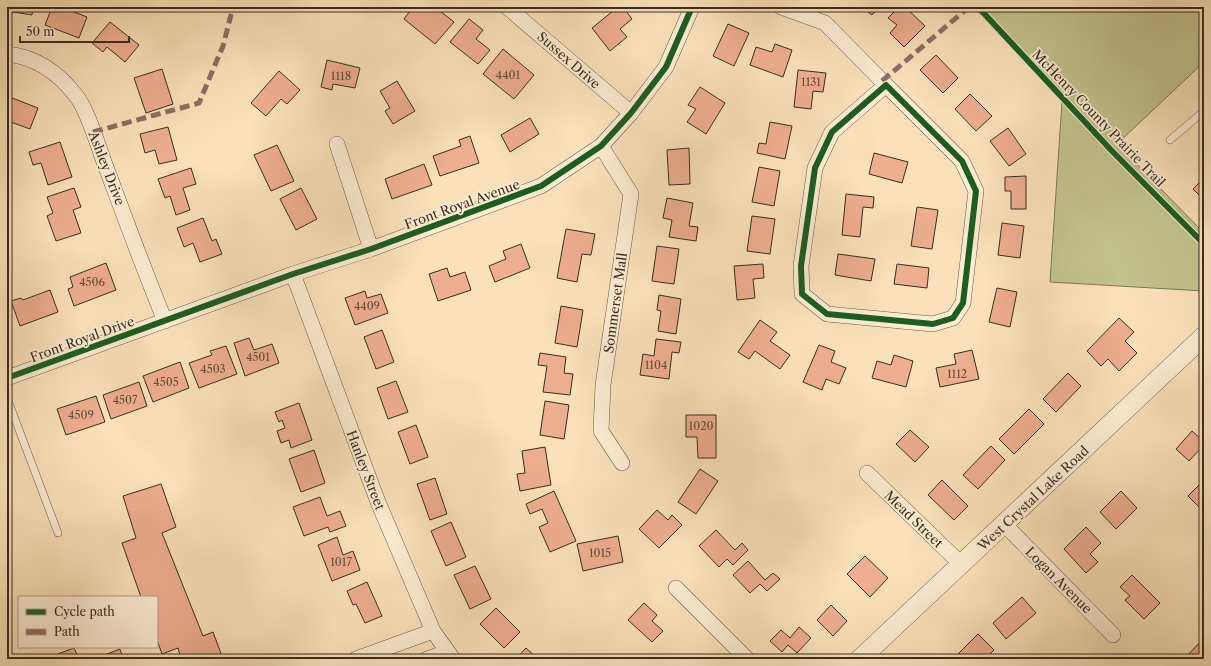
<svg xmlns="http://www.w3.org/2000/svg" width="1211" height="666" font-family="'Libre Caslon Text',serif">
<rect width="100%" height="100%" fill="#fae1ba"/>
<filter id="stains"><feTurbulence type="fractalNoise" baseFrequency=".005" numOctaves="4"/><feColorMatrix values="0 0 0 0 .2 0 0 0 0 .09 0 0 0 0 .02 0 0 0 .5 -.17"/></filter>
<radialGradient id="worn" r=".72"><stop offset=".6" stop-color="#630" stop-opacity="0"/><stop offset="1" stop-color="#630" stop-opacity=".3"/></radialGradient>
<path fill="#c2c28d" stroke="#7e7857" d="M973,7H1204V62L1117,144L1204,233V291L1050,282L1062,102Z"/>
<path fill="#eeae90" stroke="#392d21" d="M7,7H33L32,15L7,11Z
M52,7H61L87,17L79,38L45,25Z
M413,7H435L454,22L435,44L404,19Z
M618,7H623L632,19L620,29L627,37L610,51L592,28Z
M861,7H879L872,15Z
M899,7H905L925,26L904,47L890,33L897,25L888,18Z
M469,19L483,30L476,39L490,50L478,64L450,42Z
M110,22L139,45L125,62L107,47L103,52L92,43Z
M728,24L749,33L734,66L713,56Z
M775,44L792,50L783,77L750,65L756,47L772,52Z
M503,49L534,75L514,99L483,74Z
M936,55L958,78L943,93L920,70Z
M327,60L360,68L355,88L333,84L332,90L321,87Z
M162,69L173,104L146,113L134,78Z
M798,70L826,73L823,92L813,91L811,109L794,107Z
M279,71L300,90L287,104L281,99L266,116L251,103Z
M397,81L415,111L393,124L385,111L390,108L380,91Z
M700,87L725,103L706,134L687,122L696,109L688,105Z
M970,94L992,116L976,131L955,109Z
M7,96L38,108L30,129L8,121L7,125Z
M530,118L539,134L510,152L501,135Z
M770,122L792,126L785,159L757,153L759,143L766,144Z
M168,127L177,160L159,164L155,150L145,153L140,134Z
M1008,128L1026,154L1009,166L990,141Z
M470,136L479,163L440,176L433,156L461,146L459,140Z
M60,142L72,177L48,185L41,163L33,165L29,152Z
M277,145L294,181L271,191L254,155Z
M689,148L690,184L669,185L667,150Z
M874,153L908,162L902,183L869,174Z
M424,164L432,185L392,199L385,179Z
M759,167L780,171L774,206L752,202Z
M191,168L196,184L183,188L190,210L176,215L170,196L165,198L158,179Z
M1026,176V209H1011V191H1005V177Z
M1204,178V200L1193,189Z
M74,188L81,207L73,210L81,233L56,241L47,216L53,213L47,197Z
M301,188L317,219L296,230L280,199Z
M846,194L874,197L873,208L863,207L860,237L842,235Z
M667,198L693,203L689,226L698,227L696,241L669,237L672,220L663,218Z
M917,207L938,210L932,249L911,246Z
M752,216L775,219L770,254L747,251Z
M203,218L212,241L216,239L222,254L200,262L193,243L184,247L177,228Z
M1002,223L1024,226L1020,258L998,255Z
M566,229L595,234L591,255L582,254L577,282L557,278Z
M521,244L530,268L495,282L489,266L506,259L503,251Z
M657,246L679,249L674,284L652,281Z
M838,254L875,259L871,281L835,275Z
M106,263L116,290L74,306L68,289L73,287L70,277Z
M763,264L764,278L753,279L755,298L737,300L734,266Z
M897,264L929,268L927,288L894,284Z
M447,268L450,277L465,272L471,290L438,301L429,274Z
M997,288L1017,292L1010,327L989,322Z
M50,290L58,312L20,326L11,301L21,298L23,300Z
M365,291L367,298L381,294L388,313L355,325L345,298Z
M659,295L681,299L676,334L658,331L661,311L657,310Z
M561,306L583,310L577,347L555,343Z
M1119,318L1134,332L1125,341L1137,353L1119,371L1108,359L1101,366L1087,351Z
M760,320L777,332L770,341L790,355L780,369L755,351L749,359L738,352Z
M382,330L394,362L376,369L364,337Z
M249,338L254,350L272,344L279,363L245,376L234,343Z
M656,339L681,342L679,353L672,352L669,379L640,375L643,354L654,356Z
M819,345L835,351L831,362L846,368L839,384L826,379L822,390L803,382Z
M226,346L237,374L199,388L189,363L212,355L210,351Z
M972,350L979,379L940,387L936,368L956,364L954,354Z
M540,353L566,357L564,373L573,374L570,395L543,392L547,366L538,365Z
M894,355L913,361L906,387L872,378L877,361L891,365Z
M180,362L189,388L153,402L143,376Z
M1068,373L1081,386L1056,412L1043,399Z
M396,381L408,412L388,419L377,388Z
M139,382L147,406L111,419L103,395Z
M96,396L105,422L66,435L57,409Z
M545,401L569,405L564,439L540,435Z
M299,403L312,440L291,448L289,440L281,443L277,431L285,428L282,420L279,422L275,412Z
M1029,409L1044,424L1014,454L999,439Z
M686,415H716V458H698L697,437H686Z
M416,425L428,457L410,464L398,432Z
M910,430L929,447L915,462L896,444Z
M1192,431L1204,442V445L1189,461L1176,449Z
M991,446L1005,460L978,489L963,475Z
M545,447L551,485L520,491L517,474L525,473L522,451Z
M314,450L325,483L301,492L289,459Z
M700,469L718,481L696,514L678,502Z
M435,478L447,514L430,520L417,484Z
M942,480L968,506L954,520L928,495Z
M1201,483L1204,486V512L1188,496Z
M161,484L176,527L162,533L203,636L213,632L223,659H181L178,648L162,654L157,640V597H141L122,543L136,538L123,496Z
M554,491L576,541L550,552L539,527L548,523L542,509L530,514L526,504Z
M1121,491L1137,508L1116,529L1100,512Z
M320,497L327,516L340,511L346,526L330,532L328,527L304,536L293,507Z
M657,510L668,520L672,515L682,525L659,548L639,529Z
M451,522L466,557L446,566L431,531Z
M1086,527L1101,543L1090,554L1098,562L1086,573L1064,549Z
M716,530L735,550L742,543L748,550L733,565L727,559L719,567L699,546Z
M618,536L623,562L583,571L577,544Z
M337,537L343,555L353,551L360,570L332,581L318,545Z
M865,556L888,578L870,597L847,574Z
M748,561L765,580L773,573L780,579L767,591L760,584L750,593L733,575Z
M475,566L491,599L470,609L454,575Z
M1132,575L1160,603L1144,619L1125,600L1130,596L1120,587Z
M367,582L382,616L365,623L356,604L353,605L347,591Z
M1022,597L1036,613L1006,639L993,623Z
M644,603L657,615L652,621L663,631L652,642L628,620Z
M831,605L847,621L833,636L817,620Z
M496,608L520,632L504,648L480,624Z
M799,627L811,638L797,653L788,645L782,652L770,641L781,630L790,638Z
M978,634L994,650L985,659H957L955,657Z
M1203,639L1204,641V659H1184Z
M74,648L79,659H44Z
M526,648L538,659H516Z
M120,649L123,659H94Z"/>
<g fill="none" stroke-linecap="round" stroke-linejoin="round">
<defs>
<path id="service" d="M1170,140L1204,111
M7,398L58,533"/>
<path id="minor" d="M507,7L631,113
M781,7L825,23L886,85
M7,54C37,57 59,73 77,97C89,113 98,147 106,167C125,218 144,270 165,321
M886,85L962,161L976,191L963,303L953,318L933,324L827,314L802,294L801,266L815,168L832,132Z
M337,144L371,249
M601,146L631,194L603,385L601,431L622,463
M293,274L378,502L433,631L453,659
M7,378L293,274L371,249L541,186L601,146L631,113L666,67L692,7
M867,473L962,565
M1005,525L1113,635
M676,588L747,659
M356,659L433,631
M427,659L447,652"/>
<path id="tertiary" d="M860,659L1204,336"/>
</defs>
<use href="#service" stroke="#695a47" stroke-width="8"/>
<use href="#minor" stroke="#695a47" stroke-width="16"/>
<use href="#tertiary" stroke="#695a47" stroke-width="20"/>
<use href="#service" stroke="#fcecd2" stroke-width="7"/>
<use href="#minor" stroke="#fcecd2" stroke-width="15"/>
<use href="#tertiary" stroke="#fcecd2" stroke-width="19"/>
<path stroke="#8d6e63" stroke-width="5" stroke-dasharray="10 5" stroke-linecap="butt" d="M882,81L969,7
M93,132L199,103L223,46L233,7"/>
<defs>
<path id="cycleway" d="M978,7L1111,150L1204,244
M886,85L962,161L976,191L963,303L953,318L933,324L827,314L802,294L801,266L815,168L832,132Z
M7,378L293,274L371,249L541,186L601,146L631,113L666,67L692,7"/>
</defs>
<use href="#cycleway" stroke="#fcecd2" stroke-width="8"/>
<use href="#cycleway" stroke="#1b5e20" stroke-width="6"/>
</g>
<g text-anchor="middle" dominant-baseline="central" stroke-width="3.5" stroke-linejoin="round" paint-order="stroke">
<g font-size="11" fill="#664d3d">
<text x="508" y="75">4401</text>
<text x="341" y="76">1118</text>
<text x="811" y="82">1131</text>
<text x="92" y="282">4506</text>
<text x="367" y="306">4409</text>
<text x="258" y="357">4501</text>
<text x="656" y="365">1104</text>
<text x="213" y="369">4503</text>
<text x="957" y="374">1112</text>
<text x="166" y="382">4505</text>
<text x="125" y="400">4507</text>
<text x="81" y="415">4509</text>
<text x="701" y="426">1020</text>
<text x="600" y="553">1015</text>
<text x="341" y="562">1017</text>
</g>
<g font-size="13" fill="#392d21" stroke="#fcecd2">
<text transform="translate(569 60) rotate(41)">Sussex Drive</text>
<text transform="translate(1099 118) rotate(46)">McHenry County Prairie Trail</text>
<text transform="translate(107 168) rotate(69)">Ashley Drive</text>
<text transform="translate(462 204) rotate(-20)">Front Royal Avenue</text>
<text transform="translate(615 303) rotate(-82)">Sommerset Mall</text>
<text transform="translate(82 339) rotate(-20)">Front Royal Drive</text>
<text transform="translate(366 470) rotate(69)">Hanley Street</text>
<text transform="translate(1033 498) rotate(-43)">West Crystal Lake Road</text>
<text transform="translate(914 519) rotate(44)">Mead Street</text>
<text transform="translate(1059 580) rotate(45)">Logan Avenue</text>
</g>
</g>
<rect width="1211" height="666" fill="none" stroke="#fae1ba" stroke-width="24"/>
<rect x="8" y="8" width="1195" height="650" fill="none" stroke="#392d21" stroke-width="2"/>
<rect x="12" y="12" width="1187" height="642" fill="none" stroke="#392d21"/>
<rect x="18" y="596" width="140" height="52" fill="#fcecd2" stroke="#aea08b"/>
<rect x="26" y="609" width="20" height="6" fill="#1b5e20" stroke="#aea08b"/>
<text x="54" y="616" font-size="12" fill="#392d21">Cycle path</text>
<rect x="26" y="629" width="20" height="6" fill="#8d6e63" stroke="#aea08b"/>
<text x="54" y="636" font-size="12" fill="#392d21">Path</text>
<path d="M20 36v6h109v-6" fill="none" stroke="#392d21" stroke-width="2"/>
<text x="26" y="36" font-size="12" fill="#392d21" stroke="#fcecd2" stroke-width="3" paint-order="stroke">50 m</text>
<rect width="100%" height="100%" filter="url(#stains)"/>
<rect width="100%" height="100%" fill="url(#worn)"/>
</svg>
